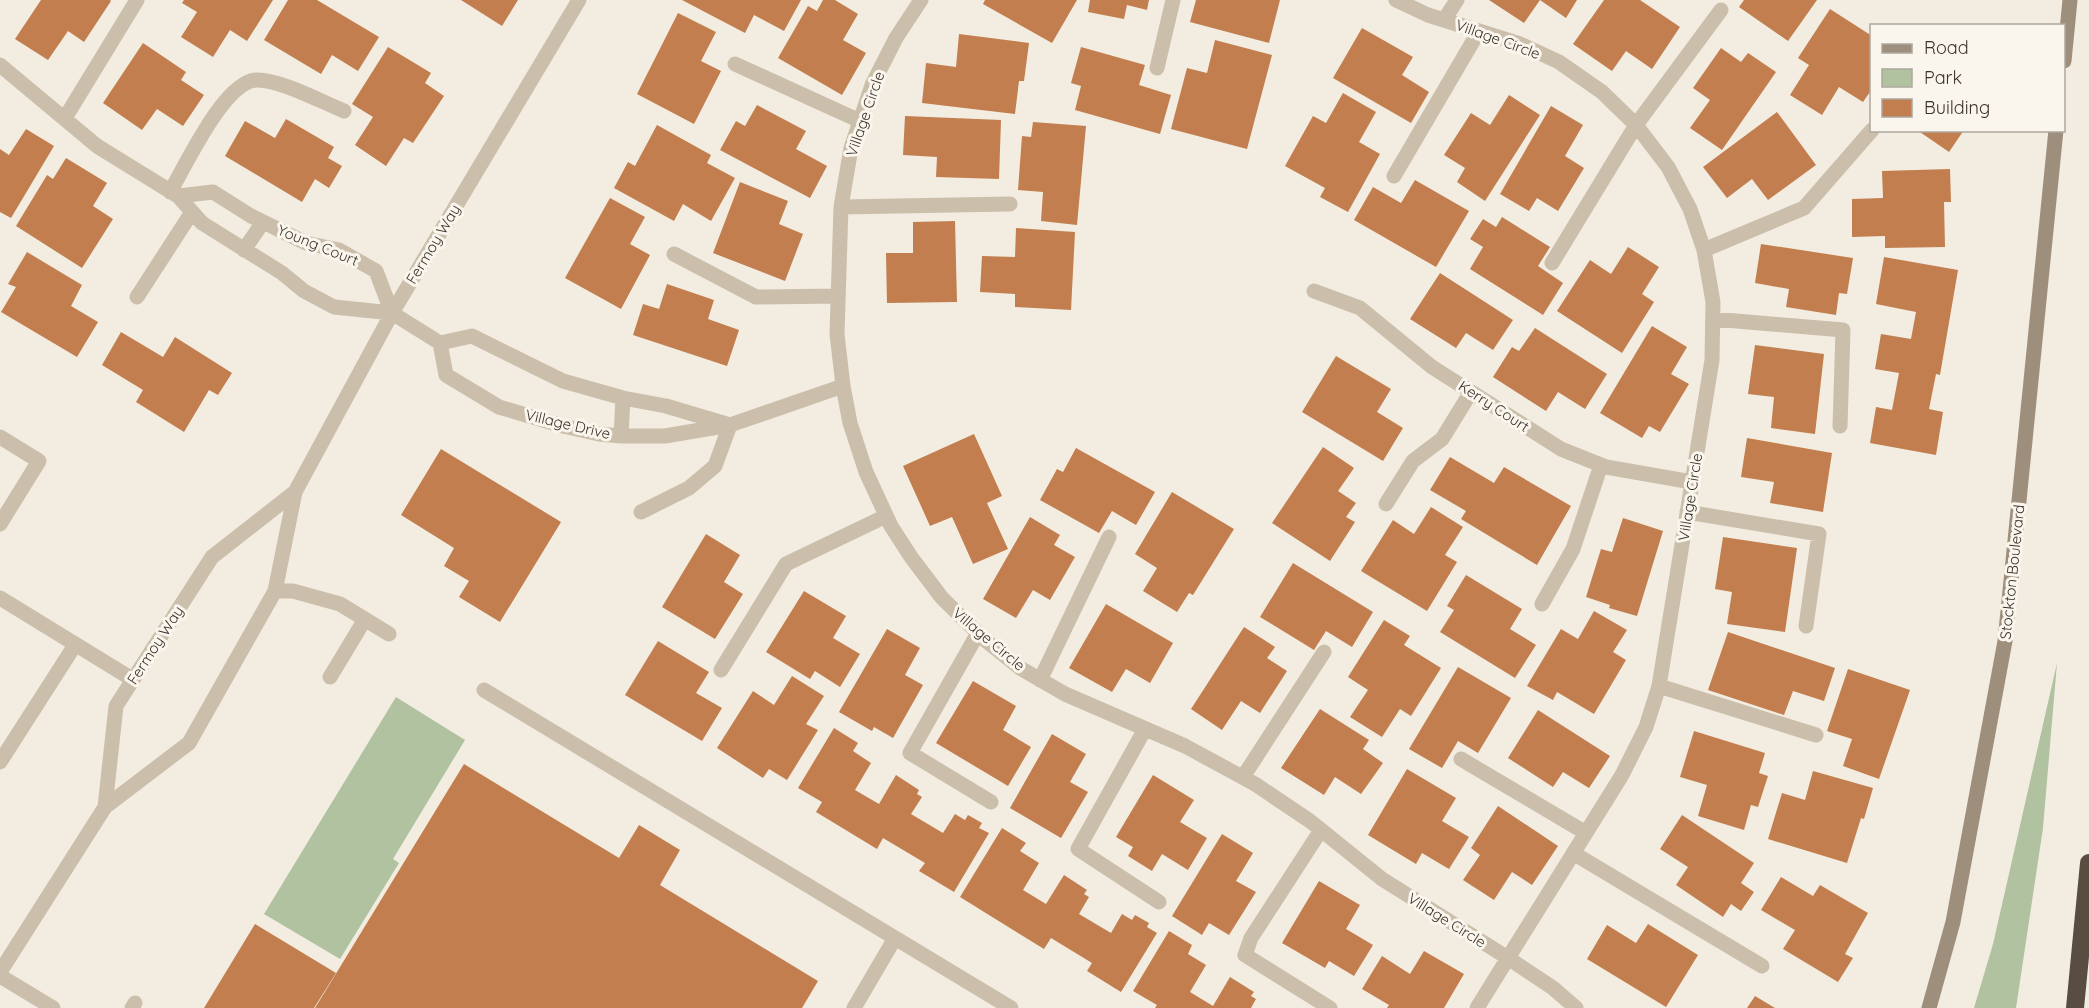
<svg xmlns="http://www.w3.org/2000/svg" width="2089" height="1008" font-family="Quicksand,sans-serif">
<rect width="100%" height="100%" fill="#f2ede0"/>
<path fill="#b0c2a0" d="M2057,663L2043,828L2016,1008H1974L1993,944Z
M396,697L465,740L393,859L399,863L340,959L264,914Z"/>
<path fill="#c27e4e" d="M41,0H110L111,1L84,42L68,31L48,60L15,39Z
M184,0H273L247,41L230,30L213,57L181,37L197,12L182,3Z
M288,0H317L379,37L358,71L332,55L321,74L264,40Z
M461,0H518L502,26Z
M682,0H801L784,31L754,15L745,33Z
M823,0H835L858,14L843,40L866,53L842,95L778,58L808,6L817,11Z
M985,0H1077L1052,43L983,4Z
M1090,0H1149L1147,10L1127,5L1124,19L1088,12Z
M1196,0H1280L1269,43L1190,22Z
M1489,0H1577L1566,18L1540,0L1524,23Z
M1604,0H1640L1680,27L1652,69L1626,51L1612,71L1573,44Z
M1744,0H1817L1788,41L1739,7Z
M1830,9L1872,36V89L1863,102L1839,87L1822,115L1790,95L1809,65L1798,58Z
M678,13L716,32L701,61L721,71L694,124L637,94Z
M1362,28L1413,57L1402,75L1429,92L1411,123L1333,78Z
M959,34L1029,43L1024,81H1019L1015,114L922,103L926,63L956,67Z
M1215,40L1272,55L1247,149L1171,129L1187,68L1207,73Z
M143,43L186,72L181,80L204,95L183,126L157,109L142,130L103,103Z
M388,47L431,73L425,83L444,96L413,143L404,138L386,166L355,145L373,117L352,104Z
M1081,47L1145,65L1139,85L1171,95L1160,134L1075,110L1081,86L1071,83Z
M1721,48L1741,62L1748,53L1776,72L1722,150L1690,128L1710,100L1693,88Z
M1343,93L1376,112L1359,142L1380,154L1348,212L1320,197L1325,188L1285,166L1313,116L1326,123Z
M1509,95L1540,115L1485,201L1457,182L1465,168L1444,155L1471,113L1490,125Z
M757,105L806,131L796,149L827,166L810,198L720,150L736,121L745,126Z
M1551,106L1583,125L1565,156L1584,168L1558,211L1537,198L1529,211L1500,194Z
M1777,112L1816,165L1768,200L1752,179L1727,198L1703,167Z
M905,116L1001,120L999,179L936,177L937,157L903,155Z
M286,119L334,147L328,158L342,166L329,188L315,179L302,202L225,156L245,121L275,138Z
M1033,122L1086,126L1077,225L1041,221L1043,192L1018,190L1022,136L1031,137Z
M657,125L711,155L707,163L735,178L711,221L683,204L674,221L614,188L628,162L635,166Z
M26,129L54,146L11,218L0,212V149L9,155Z
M1917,130H1964L1949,152Z
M66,158L107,183L93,206L113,219L82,268L16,226L47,175L53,179Z
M1950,169L1951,202H1944L1945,247L1885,248V236L1852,237V199L1883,198L1882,171Z
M1415,180L1469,211L1436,267L1354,220L1373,187L1401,203Z
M740,182L788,201L779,224L803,234L785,281L713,253Z
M610,198L645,217L630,244L650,255L621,309L565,278Z
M1502,217L1550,247L1538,266L1563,283L1543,315L1470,269L1483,247L1470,239L1483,219L1496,227Z
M955,221L957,302L887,303L886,253H913V222Z
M1016,228L1075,232L1071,310L1015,307V294L980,292L982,256L1015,257Z
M1761,244L1853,258L1847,294L1839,293L1836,315L1786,307L1789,289L1755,283Z
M1628,247L1659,267L1642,294L1654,302L1622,353L1557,311L1590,260L1611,274Z
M27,252L82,285L71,306L98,322L77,357L1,312L16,287L8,284Z
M1884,257L1958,270L1940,375L1936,374L1929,409L1943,412L1936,455L1870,443L1876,407L1892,410L1899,373L1875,369L1881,334L1911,339L1916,312L1876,304Z
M1440,273L1513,320L1493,350L1466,333L1456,348L1410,319Z
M667,284L714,300L708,319L739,330L727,366L633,335L643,304L659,309Z
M1652,326L1687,347L1671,374L1689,384L1660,432L1649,426L1642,438L1600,413Z
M1535,328L1607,374L1585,409L1558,392L1546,411L1493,377L1512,347L1519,351Z
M121,332L163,357L175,337L232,373L218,395L209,390L184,432L136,402L143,390L102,365Z
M1755,345L1824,354L1815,434L1771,428L1774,397L1748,394Z
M1336,356L1391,389L1377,412L1403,428L1383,461L1302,412Z
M974,434L1002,496L987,503L1008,549L973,564L952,517L930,526L903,466Z
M1747,438L1832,453L1823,512L1770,503L1774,482L1741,477Z
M1323,447L1354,468L1338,491L1356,503L1346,517L1355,522L1330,561L1272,523Z
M1076,448L1155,492L1136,525L1112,511L1099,533L1040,500L1057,469L1063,472Z
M441,449L561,522L500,622L459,597L469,581L444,566L454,548L401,515Z
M1450,457L1494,483L1504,467L1571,506L1537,565L1461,519L1466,511L1430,490Z
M1172,492L1234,529L1193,595L1189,593L1177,612L1143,591L1157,568L1135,554Z
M1431,507L1463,527L1445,555L1457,562L1427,611L1361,571L1393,520L1414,534Z
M1030,517L1060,535L1054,545L1075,557L1050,600L1033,590L1016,618L983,599Z
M1623,518L1663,531L1637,616L1609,608L1610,605L1586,597L1601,549L1612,552Z
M706,534L740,555L724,582L743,594L715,639L662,607Z
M1723,537L1797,548L1785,632L1727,624L1732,592L1715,589Z
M1293,563L1373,612L1352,647L1326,631L1314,650L1260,617Z
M1466,575L1522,609L1510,629L1536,645L1515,678L1440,632L1454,610L1447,606Z
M804,591L846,616L833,638L860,654L840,687L815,671L810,679L766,652Z
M1106,604L1173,643L1150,683L1126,669L1112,692L1069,668Z
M1594,611L1627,630L1613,652L1626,660L1594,714L1557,692L1553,700L1527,686L1561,629L1578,639Z
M1384,620L1410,636L1404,645L1441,668L1411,716L1400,709L1382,737L1350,717L1368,690L1348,677Z
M1244,627L1275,647L1267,658L1287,671L1260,713L1241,701L1222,730L1191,709Z
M887,629L920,648L905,675L923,685L893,738L874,727L872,731L839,712Z
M1728,632L1835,668L1824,701L1793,691L1784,715L1708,690Z
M658,641L709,672L696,693L722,708L702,741L625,695Z
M1458,667L1511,698L1478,753L1458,741L1442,768L1409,749Z
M1848,669L1910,690L1879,779L1843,766L1852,739L1827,731Z
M792,676L824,696L806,724L818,730L787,780L769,769L763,778L717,748L753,691L774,705Z
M973,681L1016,706L1003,730L1031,747L1008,786L936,743Z
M1320,709L1369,740L1363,749L1383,763L1361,794L1335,777L1324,795L1281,768Z
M1538,710L1610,756L1589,788L1563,772L1553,787L1508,758Z
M834,728L858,743L853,751L871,763L855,790L879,804L896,775L919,790L917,794L922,797L911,814L943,833L955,814L965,820L968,815L982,823L979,828L989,833L954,892L919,871L925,863L883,838L877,849L816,812L822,802L798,788Z
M1694,731L1765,753L1759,773L1768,776L1758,807L1751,805L1744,830L1698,816L1707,785L1680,777Z
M1052,734L1086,754L1070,782L1088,792L1061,838L1010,808Z
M464,764L619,858L639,825L680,850L660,885L818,981L802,1008H315Z
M1407,769L1456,798L1442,821L1469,837L1449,869L1422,853L1416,864L1368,835Z
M1813,771L1873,788L1864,819L1861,818L1847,863L1768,839L1782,793L1805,800Z
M1153,775L1194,800L1180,822L1207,838L1188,870L1162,854L1152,871L1128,856L1133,847L1116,837Z
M1498,806L1558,846L1532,885L1512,872L1494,900L1463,880L1480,855L1471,848Z
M1682,815L1754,863L1741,883L1754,892L1741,911L1731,904L1723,917L1676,885L1688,867L1660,849Z
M1002,828L1026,843L1020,851L1039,863L1023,890L1046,904L1064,875L1087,890L1084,894L1089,897L1079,914L1111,933L1122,914L1132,920L1135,915L1149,923L1147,927L1157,933L1121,992L1087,971L1092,963L1051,938L1044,949L960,897Z
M1222,834L1253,853L1236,881L1256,892L1229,935L1209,923L1202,935L1172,916Z
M1781,877L1813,896L1820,885L1868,913L1845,954L1853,958L1838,982L1783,949L1795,930L1761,910Z
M1319,881L1360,905L1346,929L1373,945L1354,976L1329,961L1325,968L1282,943Z
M255,924L336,973L314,1008H204Z
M1648,924L1698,955L1666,1007L1587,959L1607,925L1636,943Z
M1169,931L1192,945L1188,954L1206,965L1190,992L1213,1006L1230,977L1254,992L1251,996L1256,999L1251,1008H1155L1157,1005L1133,991Z
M1424,951L1464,974L1444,1008H1387L1389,1005L1362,989L1382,956L1410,974Z
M1755,996L1775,1008H1747Z"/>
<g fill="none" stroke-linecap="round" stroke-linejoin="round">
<path stroke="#cbbfac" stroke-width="15" d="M0,437L39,461L0,524
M641,512L689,488L715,466L730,425
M275,591H293L340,604L389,634
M0,598L132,679
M330,677L365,619
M484,690L1011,1008
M0,762L75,645
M1508,958L1553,988L1576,1008
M0,976L53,1008
M132,1008L135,1003
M854,1008L895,938"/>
<path stroke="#cbbfac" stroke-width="15" d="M921,0L896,38L872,85L851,148L841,207L837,334L843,386L850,423L866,472L891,526L911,557L942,598L985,640L1020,668L1065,694L1185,746L1255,784L1310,821L1382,879L1508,958L1622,775L1646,727L1659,686L1712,360L1713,302L1704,250L1690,209L1668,167L1636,125L1602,92L1559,62L1520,44L1428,15L1396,0
M1444,20L1457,0
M735,64L860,121
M0,65L97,146L178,196L213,192L251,216L306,243L339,250L376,271L392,313
M1157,68L1173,0
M65,118L137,0
M1394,176L1479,31
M170,192C186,165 224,82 256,80C279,79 322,102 344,111
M178,196L202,223L282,273L304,291L334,307L392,313L440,343L472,336L563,381L623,398L666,406L730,425
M841,207L1010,204
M244,250L263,222
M1704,250L1804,208L1872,130
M674,254L756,297L838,296
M1552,263L1636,125L1721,10
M1314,291L1360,308L1432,367L1561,449L1606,467L1692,482
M137,297L192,212
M1713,319L1843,330L1840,426
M440,343L446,375L499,407L563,426L599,434L621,436H665L730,425L843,386
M621,436L623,398
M1386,504L1413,461L1442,439L1471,392
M1687,512L1819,534L1806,626
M1542,604L1573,549L1601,465
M978,633L910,753L991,802
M721,670L786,564L886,516
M1040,680L1109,537
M1659,686L1816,735
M1145,729L1078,849L1159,902
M1461,759L1586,833
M1243,777L1324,652
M105,807L116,706L212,557L295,492
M1321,830L1251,938L1245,955L1330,1008
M1573,853L1762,966
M0,972L105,807L189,743L275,591L295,492L392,313L579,0
M1477,1008L1508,958"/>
<path stroke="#9e8f7d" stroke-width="15" d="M2064,61L2070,0
M1929,1008L1953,922L2005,641L2056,130"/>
<path stroke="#594d42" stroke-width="18" d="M2075,1008L2089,863"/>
</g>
<g text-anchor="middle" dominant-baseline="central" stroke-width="6" stroke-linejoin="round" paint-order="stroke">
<g font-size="15" fill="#39322b" stroke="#faf6ed">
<text transform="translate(1498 39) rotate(20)">Village Circle</text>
<text transform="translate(865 114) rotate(-71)">Village Circle</text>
<text transform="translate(433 244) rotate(-59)">Fermoy Way</text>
<text transform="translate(318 245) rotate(22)">Young Court</text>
<text transform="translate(1494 406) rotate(33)">Kerry Court</text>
<text transform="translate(568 424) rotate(13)">Village Drive</text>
<text transform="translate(1690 497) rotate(-81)">Village Circle</text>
<text transform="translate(2012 572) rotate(-84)">Stockton Boulevard</text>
<text transform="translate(989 639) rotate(40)">Village Circle</text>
<text transform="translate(155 645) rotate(-57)">Fermoy Way</text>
<text transform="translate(1447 920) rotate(32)">Village Circle</text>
</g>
</g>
<rect x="1870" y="24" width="195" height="108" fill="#faf6ed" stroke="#ada89f" stroke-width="1.5"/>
<rect x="1882" y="44" width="30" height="9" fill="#9e8f7d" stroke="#ada89f" stroke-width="1.5"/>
<text x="1924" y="54" font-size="18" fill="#39322b">Road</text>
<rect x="1882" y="69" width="30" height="18" fill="#b0c2a0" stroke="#ada89f" stroke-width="1.5"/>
<text x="1924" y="84" font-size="18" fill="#39322b">Park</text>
<rect x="1882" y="99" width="30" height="18" fill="#c27e4e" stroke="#ada89f" stroke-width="1.5"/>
<text x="1924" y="114" font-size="18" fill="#39322b">Building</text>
</svg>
